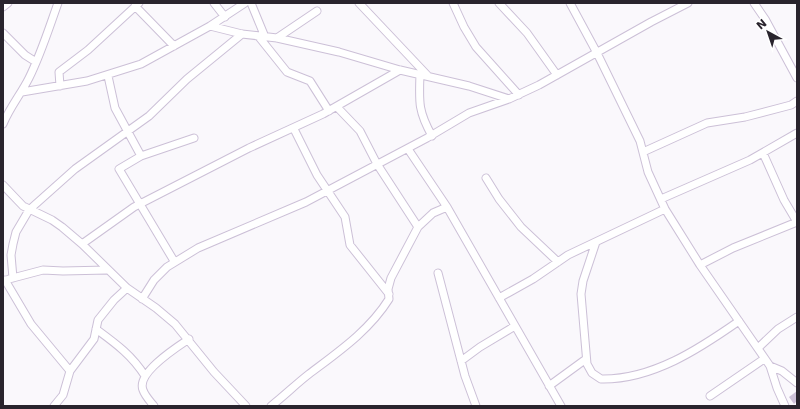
<svg xmlns="http://www.w3.org/2000/svg" width="800" height="409" font-family="'DejaVu Sans',sans-serif">
<rect width="100%" height="100%" fill="#faf8fc"/>
<path fill="#cdc1d8" d="M797,391V401L794,404L789,397Z"/>
<g fill="none" stroke-linecap="round" stroke-linejoin="round">
<defs>
<path id="minor" d="M214,3L225,17
M251,3L265,37
M359,3L428,76
M453,3L464,27L476,47L519,95
M499,3L527,33L557,75
M570,3L597,53L640,141L648,172L665,209L700,265L770,366L777,388L785,406
M754,3L765,19L797,78
M135,6L174,46
M3,7L8,3
M210,26L242,34L277,38L339,52L400,70L469,86L509,99
M3,33L25,55L36,62
M259,37L287,72L310,81L329,111
M277,38L317,11
M420,74C419,102 418,111 432,136
M108,76L115,108L141,156
M60,86L59,72L88,50L139,3
M22,92L87,81L141,64L210,26L245,3
M337,107L360,131L377,164L418,227
M3,124C10,107 21,94 29,78C41,54 49,28 58,3
M294,129L317,175L345,217L350,245L389,294
M408,149L447,207L561,406
M643,152L707,123L745,117L791,105L797,101
M763,153L784,200L797,222
M486,178L499,199L521,227L558,262
M3,185L23,206L52,220L62,227L82,244L127,288L156,308L175,324L214,372L246,406
M661,199L750,160L797,133
M596,242L583,281L581,294L587,364L592,373L601,379C652,380 699,349 739,321
M82,244L134,207L249,148L323,114L400,70
M174,261L119,169L141,156L194,138
M700,265L733,248L797,222
M438,273L465,376L476,406
M13,278L11,255L13,244L16,232L29,210L75,169L149,116L187,79L242,34
M9,279L43,270L63,271L107,270
M5,280L31,324L70,371
M499,298L533,279L568,255L665,209
M142,299L154,280L167,267L198,248L306,202L427,138L469,113L509,99L539,85L651,22L688,3
M96,329C115,343 132,355 145,376
M758,348L778,329L797,317
M461,361L480,347L515,326
M770,366L782,371L797,383
M549,386L586,359
M710,396L764,359
M54,406L63,395L70,371L94,339L98,320L114,300L127,288
M154,406C150,401 145,396 143,390C136,373 177,347 189,339
M271,406C284,396 296,384 309,374C338,352 369,331 389,299L388,289L391,278L418,227L433,213L447,207"/>
</defs>
<use href="#minor" stroke="#ccc0d7" stroke-width="9"/>
<use href="#minor" stroke="#fff" stroke-width="7"/>
</g>
<rect width="800" height="409" fill="none" stroke="#29242d" stroke-width="8"/>
<g transform="translate(768 32) rotate(320)" stroke="#ffffff" stroke-width="3" paint-order="stroke">
<path d="M0-3L7 15L0 10L-7 15Z" fill="#29242d"/>
<text y="-6" font-size="11" font-weight="bold" text-anchor="middle" fill="#29242d">N</text>
</g>
</svg>
